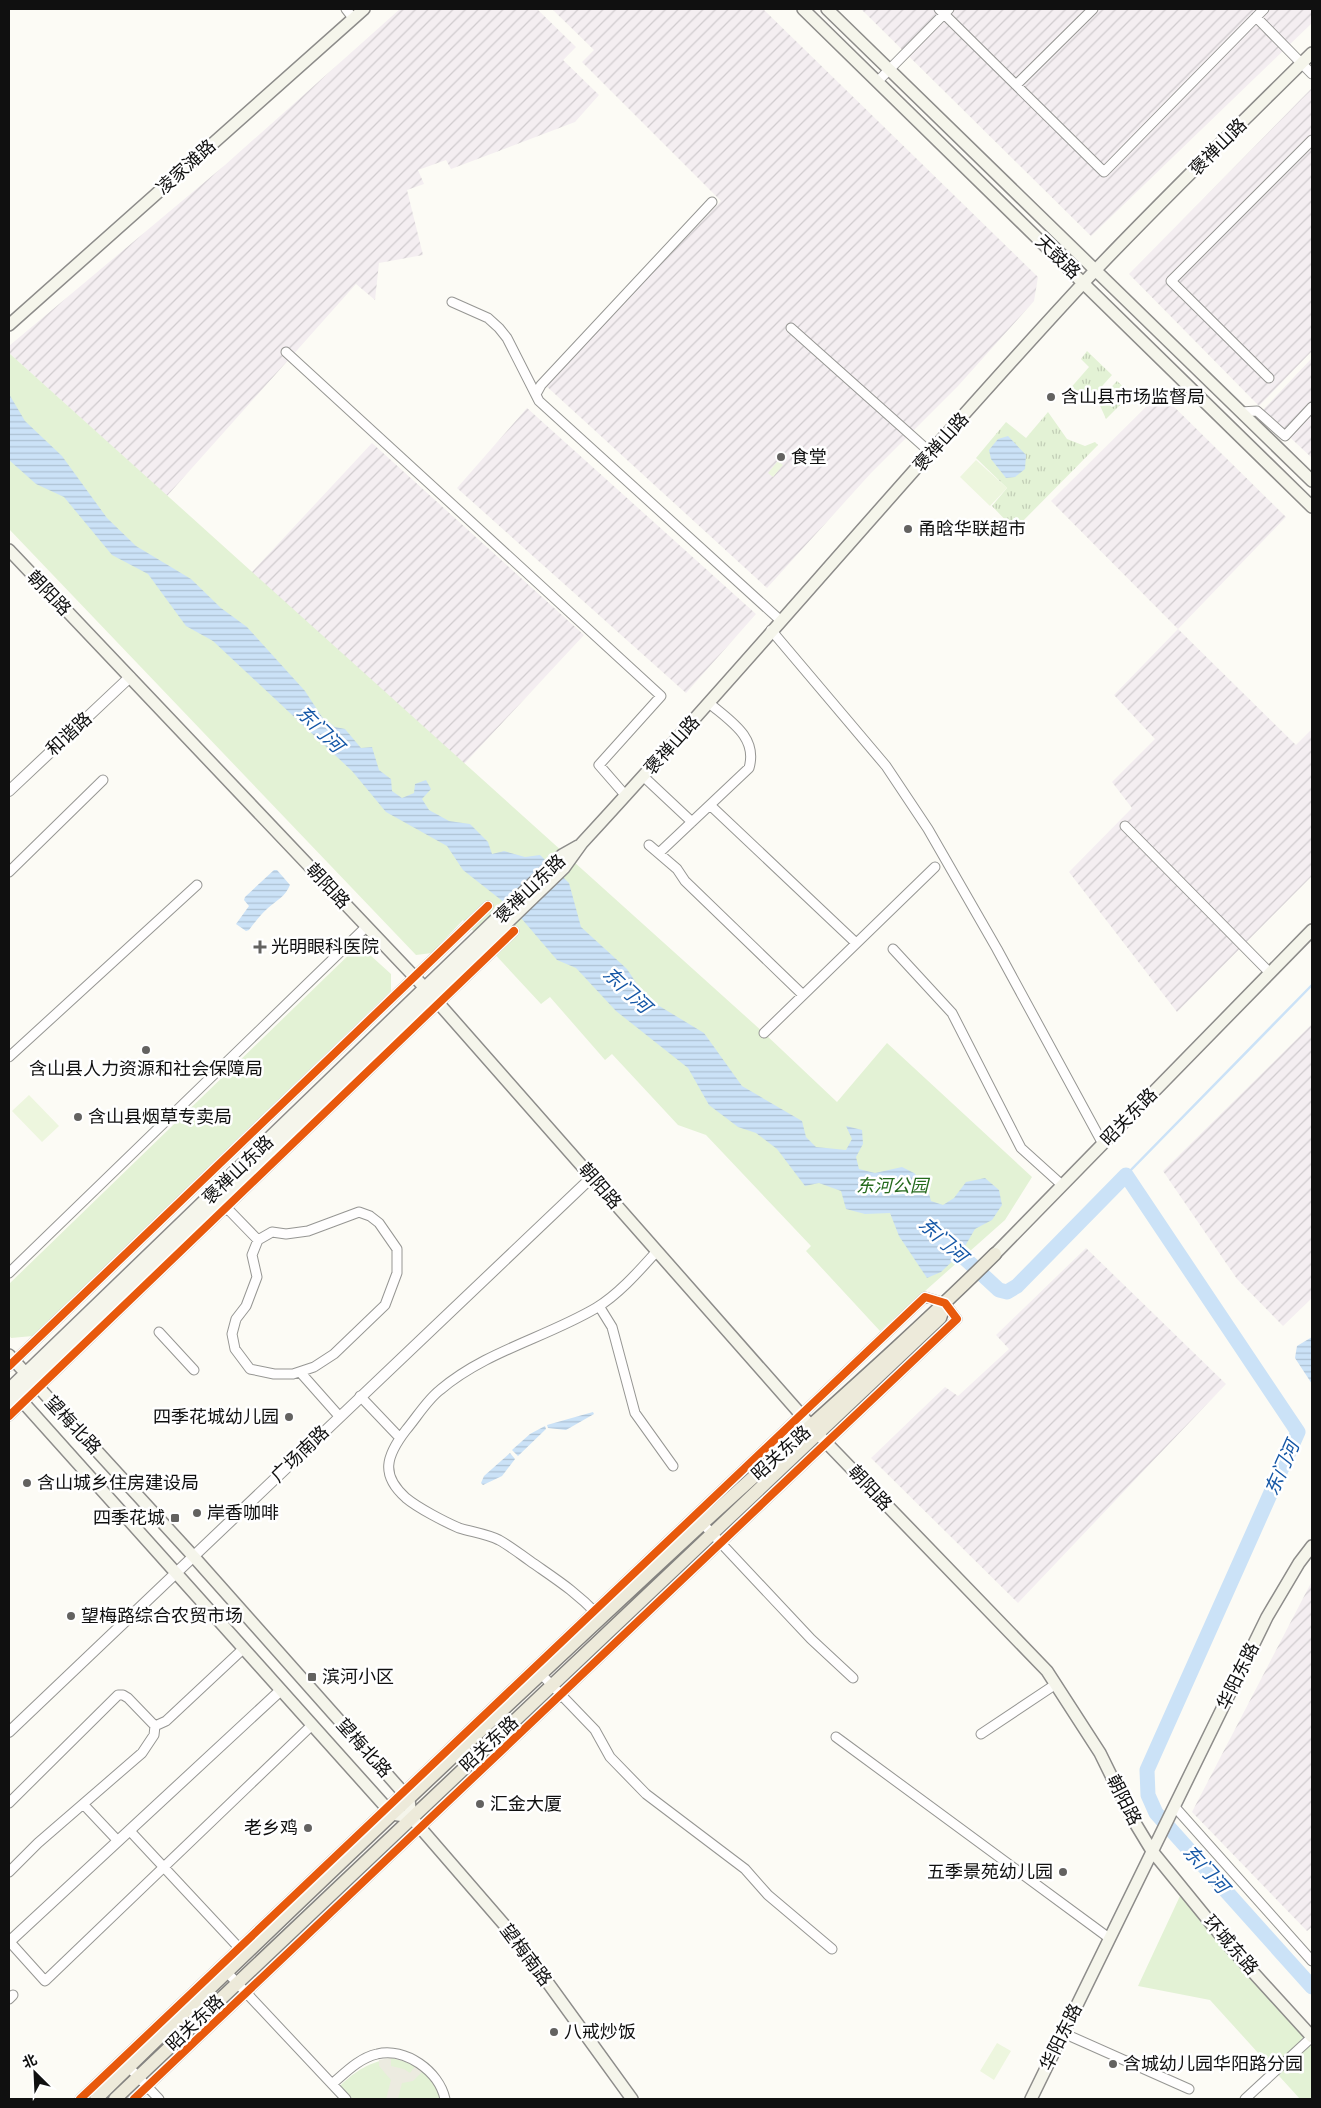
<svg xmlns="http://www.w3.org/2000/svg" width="1321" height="2108" font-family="'Zilla Slab','Noto Sans SC',serif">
<defs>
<pattern id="industrial-furrows" width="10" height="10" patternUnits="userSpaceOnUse" patternTransform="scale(1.25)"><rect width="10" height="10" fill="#f4eef1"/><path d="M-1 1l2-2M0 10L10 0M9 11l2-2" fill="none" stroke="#d0cbce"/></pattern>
<pattern id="grass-tufts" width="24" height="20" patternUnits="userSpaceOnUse" patternTransform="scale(1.25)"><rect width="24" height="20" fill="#e3f2d5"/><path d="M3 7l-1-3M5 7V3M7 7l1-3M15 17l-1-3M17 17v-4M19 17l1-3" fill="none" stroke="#c2ceb6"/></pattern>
<pattern id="water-rules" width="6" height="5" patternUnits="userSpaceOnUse" patternTransform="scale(1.25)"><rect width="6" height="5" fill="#cbe2f7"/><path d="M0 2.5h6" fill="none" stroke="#adc1d3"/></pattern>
</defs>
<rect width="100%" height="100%" fill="#fcfbf5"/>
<path fill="url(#industrial-furrows)" d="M400,9H537L576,47L563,60L599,95L575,122L451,169L446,160L418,170L424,184L407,190L423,255L379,263L375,300L356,284L167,496L9,353V346L225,165Z
M552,9H763L1038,277L1034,301L958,386L871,473L767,588L544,384L721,201L582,62L594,50Z
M861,9H1312V23L1091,236Z
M1312,88V351L1259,406L1129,274Z
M1312,358V458L1262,411Z
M1160,393L1286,517L1178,629L1296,745L1312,729V876L1177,1012L1069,872L1132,808L1112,782L1155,739L1114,695L1178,629L1051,501Z
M527,408L756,614L686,693L457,488Z
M372,443L584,635L464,764L251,573Z
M1312,1024V1300L1311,1299L1283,1326L1237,1279L1163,1171Z
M1086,1248L1226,1384L1018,1603L871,1458L945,1387L958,1396L1009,1349L996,1335Z
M1312,1581V1927L1307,1931L1192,1812Z"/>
<path fill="url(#grass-tufts)" d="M1087,351L1112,375L1095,394L1083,390L1070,393L1068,391L1089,367L1081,359Z
M1117,381L1131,394L1106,419L1098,401Z
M1048,412L1067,439L1085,446L1095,442L1098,445L1019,525L1012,527L992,506L1007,488L976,458L1006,422L1026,438Z"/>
<path fill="#e3f2d5" d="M9,353L764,1033L837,1102L887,1043L1032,1177L1005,1220L880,1331L806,1251L811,1246L706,1135L678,1125L612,1054L605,1060L550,997L541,1004L463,920L432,953L416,955L9,529Z
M359,945L391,974V991L33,1336L11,1338L9,1335V1284Z
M1180,1896L1312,2046V2099H1300L1210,2000L1138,1986Z
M391,2058C415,2063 434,2074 441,2099H350L340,2086C356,2070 369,2063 391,2058Z"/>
<path fill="#edf6de" d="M976,460L1007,488L990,506L960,477Z
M778,461L783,465L773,477L768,473Z
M29,1095L59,1126L42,1142L12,1111Z
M997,2043L1011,2051L994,2080L980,2071Z"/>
<path fill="#ecebe0" d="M391,2058V2066L404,2069L410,2073L416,2065L424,2070L413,2081L402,2083L398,2099H386L391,2080L379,2066V2060Z"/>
<path fill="url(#water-rules)" d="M9,394L25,421L62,456L107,518L136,546L191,579L221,608L247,627L305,691L322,717L335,727L345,729L361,748L372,747L379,770L391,779L392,791L402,798L414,793L415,784L426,780L431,789L422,799L429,810L449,821L470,824L488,842L492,854L504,851L525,857L540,855L569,883L581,927L627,969L646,998L704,1033L742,1086L802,1121L806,1137L816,1147L846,1150L852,1139L846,1126L862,1130L863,1144L856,1157L859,1169L875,1173L902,1167L914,1173L927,1186L931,1201L943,1205L954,1198L966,1182L985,1178L999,1190L1002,1205L992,1220L975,1229L961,1253L941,1272L927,1278L899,1236L890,1213L865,1214L846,1209L841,1191L819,1183L805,1186L777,1149L756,1133L738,1127L709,1105L688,1068L616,1011L576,968L557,960L515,911L463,870L447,846L386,812L352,771L213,641L186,626L148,574L112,555L64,497L36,484L9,460Z
M1008,436L1026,455L1025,469L1015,477L1006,478L991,459L989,450L998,439Z
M274,870H277L290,885C285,897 277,900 268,908C261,914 255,922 249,930L246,931L236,924L249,906L244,900L245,897Z
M1312,1337V1384L1295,1358L1297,1346Z
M593,1412L594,1414L566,1430L548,1428L547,1425Z
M545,1426L546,1429L518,1456L512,1450L530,1434Z
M510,1453L515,1459L502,1476L483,1485L481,1483L484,1476Z"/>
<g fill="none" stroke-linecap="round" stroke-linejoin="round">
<path stroke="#cbe2f7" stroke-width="2.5" d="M1126,1175L1312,985"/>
<path stroke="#cbe2f7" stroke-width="15" d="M946,1241L999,1290L1007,1292L1017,1286L1126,1175L1298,1432L1147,1770L1148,1795L1156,1813L1312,1987"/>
<defs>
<path id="minor" d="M346,9L353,18
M939,9L1104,172L1264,9
M1256,17L1312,74
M878,81L949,9
M1016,85L1093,9
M452,302L488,318L499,328L507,338L539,401L780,620
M791,328L931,453
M286,352L661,696L599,765L626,796
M1269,378L1171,281L1312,140
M536,394L541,385L712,202
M1241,412L1257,411L1285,436L1312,407
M771,630L886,766L928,829L997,949L1103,1144
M644,777L692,822
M710,805L856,943
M1125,826L1270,973
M649,845L677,869L685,881L803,995
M659,853L749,768C758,737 730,721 709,703
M9,872L103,780
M893,949L952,1013L1021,1148L1062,1185
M764,1033L935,867
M9,1057L197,885
M223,1204L258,1240
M359,1212L370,1216L379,1223L397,1249V1273L385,1305L334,1354L314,1367L293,1374H274L250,1369L235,1349L232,1334L236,1319L246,1306L257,1277L252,1255L258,1240L272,1232L286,1234L308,1231Z
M9,1273L366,927
M599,1306L612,1327L635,1413L673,1466
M159,1332L194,1370
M9,1366L488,906
M300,1372L339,1416
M360,1396L400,1438
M9,1416L514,931
M703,1524L811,1639L853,1678
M598,1615C575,1591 557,1580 530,1561C520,1554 510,1546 499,1540C487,1534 472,1532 459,1528C445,1522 418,1508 406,1498C380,1475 386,1456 406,1430C417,1417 427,1400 440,1390C486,1351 545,1338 596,1308C619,1294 639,1271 657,1251
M542,1675L595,1730L610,1757L646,1794L745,1869L768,1895L832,1949
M981,1734L1056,1684
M836,1737L1109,1938
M9,1803L118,1695H123L128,1698L155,1726L166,1721L243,1649
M84,1805L118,1841
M1174,1806L1312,1961
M130,1831L242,1951
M9,1872L38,1843L142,1753L154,1735L155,1726
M9,1941L45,1981L312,1725
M223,1968L346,2099
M9,1999L13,1995
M1063,2033L1189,2089
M125,2063L159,2099
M332,2084C345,2073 359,2058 377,2054C405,2047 439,2071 445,2099
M80,2099L925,1297L945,1303L957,1319L134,2099
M1245,2099L1312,2037"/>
<path id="tertiary" d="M9,791L130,677
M9,1732L592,1177
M9,1942L281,1690"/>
<path id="secondary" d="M803,9L1312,507
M827,9L1312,481
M9,325L364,9
M9,550L426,989L818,1434L1047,1671L1100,1753L1132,1818L1152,1851L1231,1948L1312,2037
M995,1254L1312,930
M9,1355L194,1557L409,1799L411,1817
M9,1389L562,855L578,846
M13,1391L392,1814L411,1817
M9,1404L564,868L582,843C753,658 915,464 1087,279C1160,202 1237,127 1312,53
M411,1817L514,1936L632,2099
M1031,2099L1267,1617L1299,1563L1312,1546"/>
<path id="primary" d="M96,2099C295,1904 498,1713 703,1523C800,1434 901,1347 995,1254
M115,2099L940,1318L945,1303"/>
</defs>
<use href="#minor" stroke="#969693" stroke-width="11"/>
<use href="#tertiary" stroke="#969693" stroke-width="12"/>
<use href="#secondary" stroke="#8d8c8a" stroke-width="14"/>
<use href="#primary" stroke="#848380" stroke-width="15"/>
<use href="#minor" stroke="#fffefe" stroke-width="9"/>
<use href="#tertiary" stroke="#fffefe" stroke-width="10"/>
<use href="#secondary" stroke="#f5f5eb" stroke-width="11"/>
<use href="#primary" stroke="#edeada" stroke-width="12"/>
<defs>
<path id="cycleway" d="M9,1366L488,906
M9,1416L514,931
M80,2099L925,1297L945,1303L957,1319L134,2099"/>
</defs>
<use href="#cycleway" stroke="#fff" stroke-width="11"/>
<use href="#cycleway" stroke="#e8590c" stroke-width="8"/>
</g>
<g fill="#636260" stroke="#fff" stroke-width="2">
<circle cx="1051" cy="397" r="5"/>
<circle cx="781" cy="457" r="5"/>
<circle cx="908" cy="529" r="5"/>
<path d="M257.5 939.5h5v5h5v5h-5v5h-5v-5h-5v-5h5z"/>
<circle cx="146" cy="1050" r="5"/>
<circle cx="78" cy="1117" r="5"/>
<circle cx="289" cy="1417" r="5"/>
<circle cx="27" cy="1483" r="5"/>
<circle cx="197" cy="1513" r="5"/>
<rect x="170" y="1513" width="10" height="10" rx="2.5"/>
<circle cx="71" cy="1616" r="5"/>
<rect x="307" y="1672" width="10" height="10" rx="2.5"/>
<circle cx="480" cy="1804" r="5"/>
<circle cx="308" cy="1828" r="5"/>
<circle cx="1063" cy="1872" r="5"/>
<circle cx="554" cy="2032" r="5"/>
<circle cx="1113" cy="2064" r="5"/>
</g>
<g text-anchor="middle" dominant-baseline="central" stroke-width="5" stroke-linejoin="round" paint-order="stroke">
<g font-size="18" fill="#101010" stroke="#fff">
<text transform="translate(1218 147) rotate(-45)">褒禅山路</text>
<text transform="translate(186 167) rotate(-42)">凌家滩路</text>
<text transform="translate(1058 257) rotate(44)">天鼓路</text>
<text transform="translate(941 442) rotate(-48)">褒禅山路</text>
<text transform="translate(49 593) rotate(46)">朝阳路</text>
<text transform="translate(69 734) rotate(-43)">和谐路</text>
<text transform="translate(672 745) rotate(-48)">褒禅山路</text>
<text transform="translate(328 886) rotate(47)">朝阳路</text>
<text transform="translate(530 889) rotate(-44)">褒禅山东路</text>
<text transform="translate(1129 1117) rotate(-46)">昭关东路</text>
<text transform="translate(238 1170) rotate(-44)">褒禅山东路</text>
<text transform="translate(600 1186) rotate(49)">朝阳路</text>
<text transform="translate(73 1425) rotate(47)">望梅北路</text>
<text transform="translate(781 1453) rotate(-42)">昭关东路</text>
<text transform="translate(300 1454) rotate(-44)">广场南路</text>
<text transform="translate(870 1488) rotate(47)">朝阳路</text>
<text transform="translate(1238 1676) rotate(-64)">华阳东路</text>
<text transform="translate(489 1744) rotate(-43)">昭关东路</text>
<text transform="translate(364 1748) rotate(48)">望梅北路</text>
<text transform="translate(1124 1800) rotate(63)">朝阳路</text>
<text transform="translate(1231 1945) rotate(49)">环城东路</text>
<text transform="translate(526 1955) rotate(53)">望梅南路</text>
<text transform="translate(195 2023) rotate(-44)">昭关东路</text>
<text transform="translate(1061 2037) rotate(-64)">华阳东路</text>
</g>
<g font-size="18" fill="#101010" stroke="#fff" text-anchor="start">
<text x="1061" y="397">含山县市场监督局</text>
<text x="791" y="457">食堂</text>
<text x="918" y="529">甬晗华联超市</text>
<text x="271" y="947">光明眼科医院</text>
<text x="146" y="1069" text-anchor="middle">含山县人力资源和社会保障局</text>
<text x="88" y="1117">含山县烟草专卖局</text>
<text x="279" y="1417" text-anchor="end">四季花城幼儿园</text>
<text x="37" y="1483">含山城乡住房建设局</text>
<text x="207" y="1513">岸香咖啡</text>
<text x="165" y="1518" text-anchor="end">四季花城</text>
<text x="81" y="1616">望梅路综合农贸市场</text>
<text x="322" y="1677">滨河小区</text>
<text x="490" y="1804">汇金大厦</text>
<text x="298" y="1828" text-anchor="end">老乡鸡</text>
<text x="1053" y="1872" text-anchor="end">五季景苑幼儿园</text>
<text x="564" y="2032">八戒炒饭</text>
<text x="1123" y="2064">含城幼儿园华阳路分园</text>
</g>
<g font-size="18" font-style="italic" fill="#256a1d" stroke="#fff">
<text x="892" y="1186">东河公园</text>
</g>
<g font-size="19" font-style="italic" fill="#1557a6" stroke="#fff">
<text transform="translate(320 729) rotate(45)">东门河</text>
<text transform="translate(627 990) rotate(43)">东门河</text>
<text transform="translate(943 1240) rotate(42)">东门河</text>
<text transform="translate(1282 1468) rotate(-66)">东门河</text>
<text transform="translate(1206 1869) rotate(48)">东门河</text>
</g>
</g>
<rect width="1321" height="2108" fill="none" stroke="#101010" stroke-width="20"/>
<g transform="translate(35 2073) rotate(336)" stroke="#ffffff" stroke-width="4" paint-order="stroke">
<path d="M0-4L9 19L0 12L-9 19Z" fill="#101010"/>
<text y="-8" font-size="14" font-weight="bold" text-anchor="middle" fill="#101010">北</text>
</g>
</svg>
